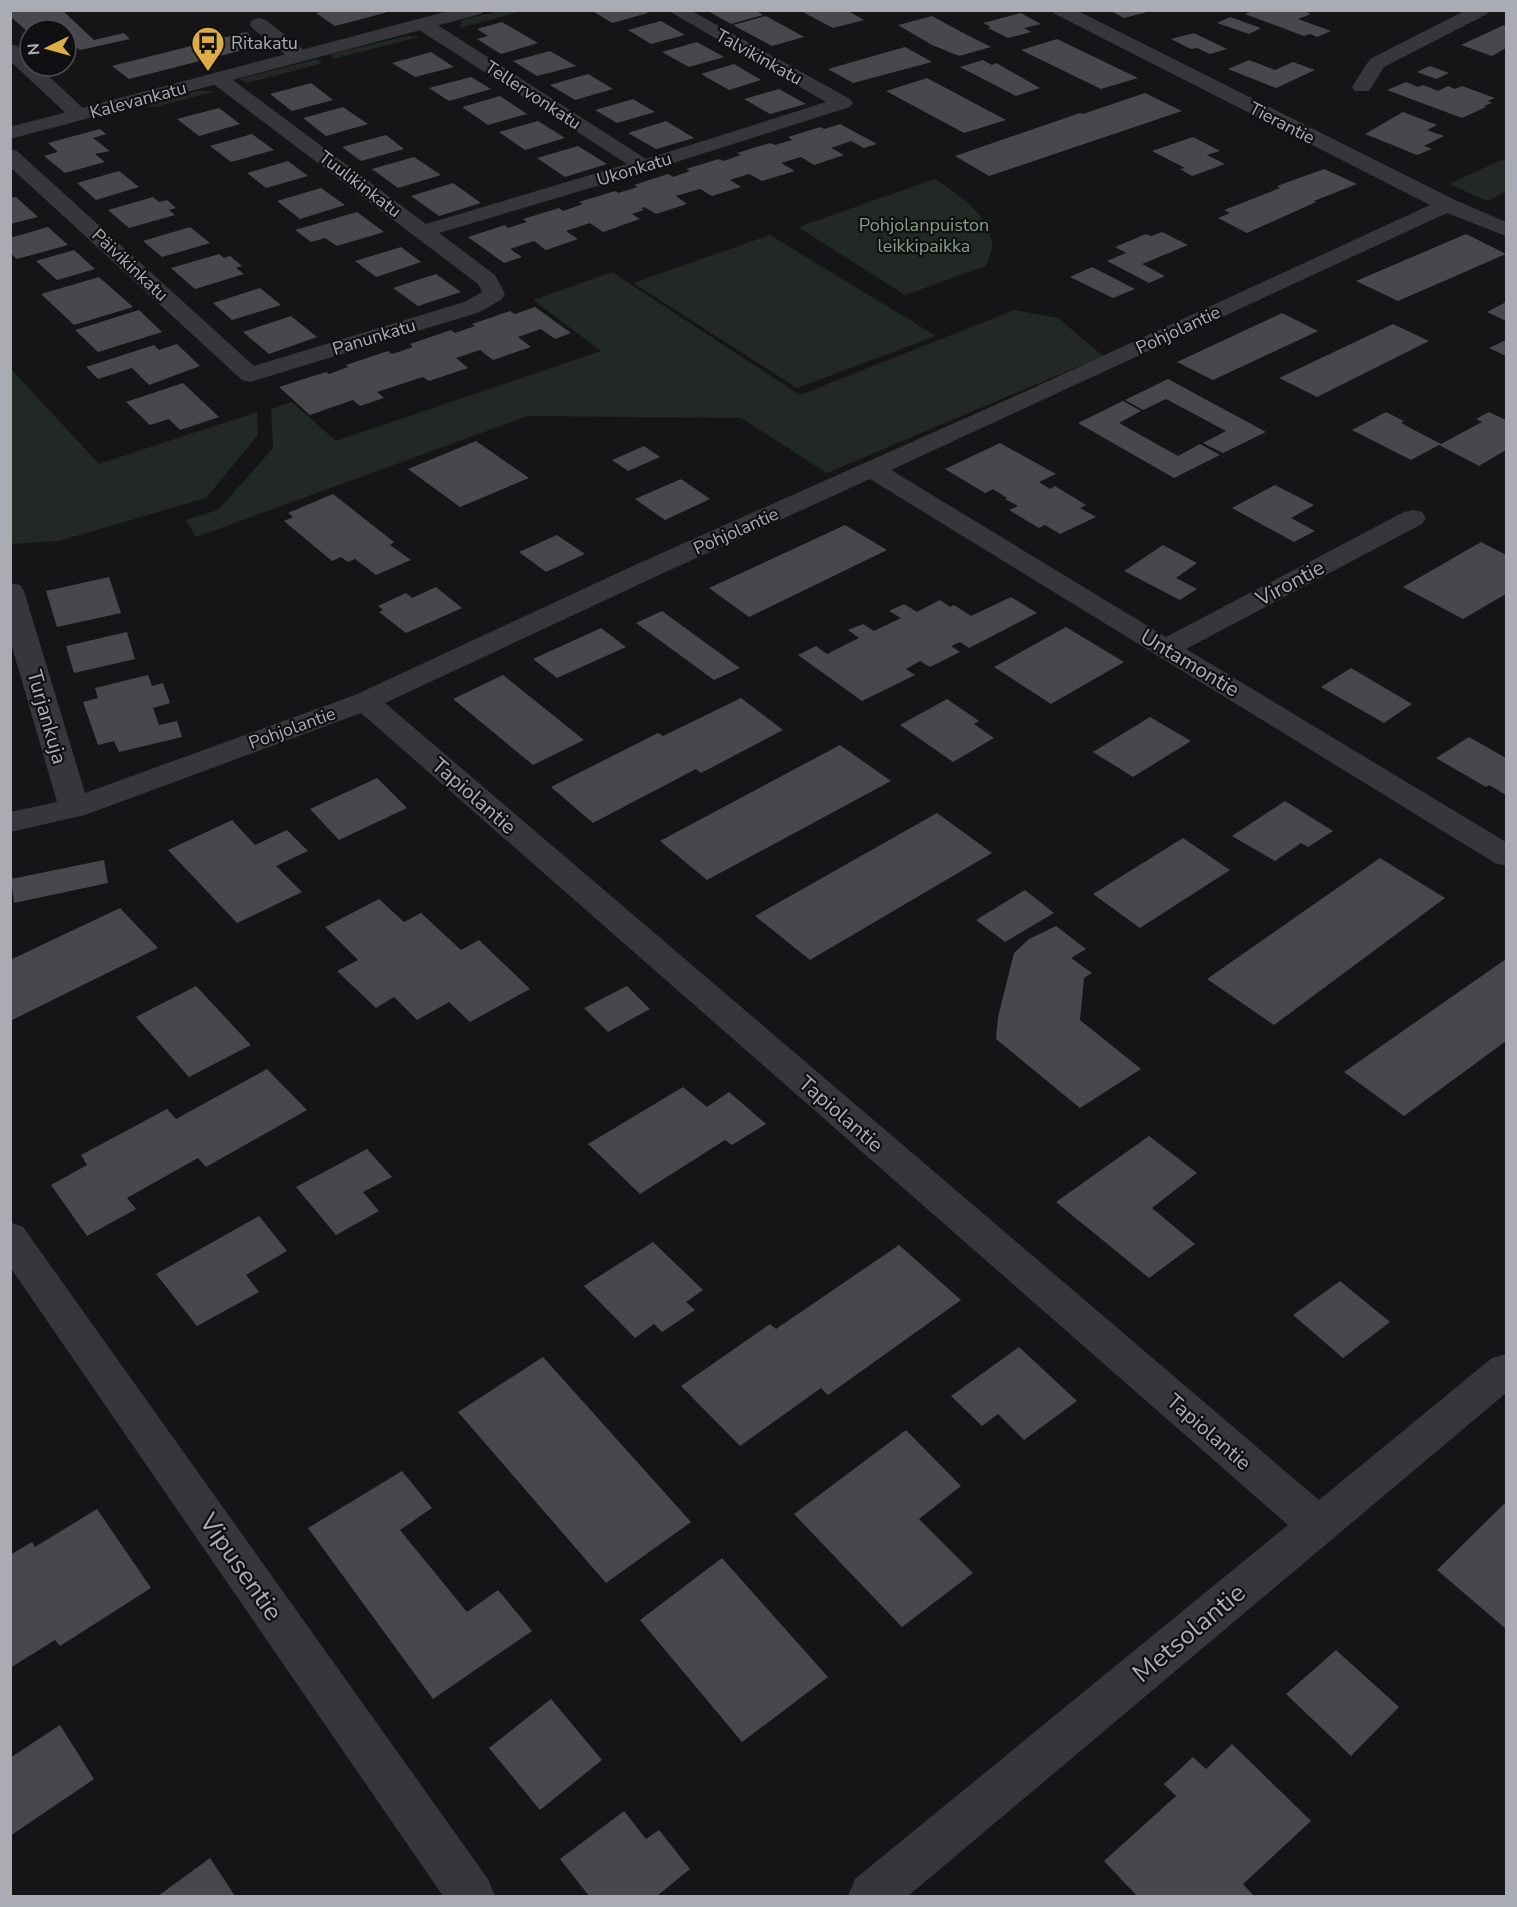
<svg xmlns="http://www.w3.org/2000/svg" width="1517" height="1907" font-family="'Nunito Sans',sans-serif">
<rect width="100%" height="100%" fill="#151517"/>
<path fill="#222823" d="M499,11H522L460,28L462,20Z
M406,36L419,37L333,59L332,54Z
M317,59L323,63L247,83L239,79Z
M197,91H216L156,107L141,106Z
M1506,158V192L1487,201L1449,184Z
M935,179C958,194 989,214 992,244C993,250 988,260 986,266L905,295L798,227Z
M770,235L936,336L797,388L633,283Z
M612,272L800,395L1014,310L1058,318L1103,356L827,473L741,418L528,416L196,537L186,520L218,510L273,448L271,409L292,402L336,441L601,351L533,300Z
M11,369L99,464L257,412L258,435L206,498L59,541L11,544Z"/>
<path fill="#48484c" d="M10,10H62L94,40L124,33L130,39L80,50L75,47L66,49V30H30V34L10,16Z
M327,10H392V11L335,26L316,13Z
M591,10H643L648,13L612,23Z
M706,10H755L763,15L731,24Z
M799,10H847L864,20L833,28Z
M1109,10H1151V11L1124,18Z
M1254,10H1302L1311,14L1298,19L1331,31L1317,37L1310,34L1304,36L1245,14Z
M1021,13L1041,24L1024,28L1031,32L1008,38L988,28L991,27L983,23Z
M766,16L804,37L772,46L733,25Z
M932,16L967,35L991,47L959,56L932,45L898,25Z
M1230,17L1261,28L1249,34L1217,23Z
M661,21L685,35L651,44L628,30Z
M502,22L538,43L501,54L477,39L488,36L477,29Z
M1504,25L1506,26V48L1492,56L1461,45Z
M246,32L263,45L129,79L112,66Z
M1194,33L1227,49L1210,54L1197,48L1191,49L1171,39Z
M1057,39L1138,78L1101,89L1021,50Z
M697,42L724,57L689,67L662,52Z
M905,47L932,62L853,83L828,69Z
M550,51L576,66L537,76L513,61Z
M431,52L454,67L415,77L392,63Z
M983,60L992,65L996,63L1040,88L1016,96L960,67Z
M1249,60L1275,70L1293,62L1315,70L1276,88L1228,69Z
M734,64L761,80L729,90L701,74Z
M1430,66L1449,73L1436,79L1417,72Z
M588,74L613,89L575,100L550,85Z
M471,77L491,89L449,101L429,88Z
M927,78L1006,120L964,133L886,91Z
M1406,82L1418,87L1423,85L1438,91L1448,86L1455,89L1462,86L1495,98L1488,101L1492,103L1484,106L1486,107L1462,118L1387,90Z
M311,83L333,100L292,111L270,94Z
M779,89L806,104L770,114L744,99Z
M1145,93L1182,111L989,176L955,156L1080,113L1083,114Z
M500,96L527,114L488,125L462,107Z
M633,99L655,112L617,123L595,110Z
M343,107L368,124L326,136L303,118Z
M219,108L240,124L199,136L177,119Z
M1403,112L1437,125L1427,130L1444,136L1424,146L1432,149L1417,155L1365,134Z
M538,121L565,138L525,150L499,132Z
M666,121L694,138L656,149L628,133Z
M840,124L877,144L864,148L851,141L831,148L844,155L814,165L801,157L781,163L795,171L762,181L749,174L730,180L741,187L712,196L700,189L676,196L687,204L656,214L644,207L641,208L644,210L632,214L640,219L603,232L590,223L566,231L578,239L546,250L534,241L510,249L522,257L504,263L468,237L505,225L508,228L527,222L523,219L559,208L563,211L583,204L579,202L615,191L618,193L638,187L634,185L668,174L673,177L690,171L686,169L719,159L723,161L741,155L737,153L770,143L775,145L792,140L788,137L820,127L824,129Z
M100,129L106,134L93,138L110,151L95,154L105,162L65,173L44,156L58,152L48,143Z
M252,134L274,150L231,162L210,146Z
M386,135L404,149L361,161L342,147Z
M1193,137L1220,151L1207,155L1225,164L1192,176L1180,169L1185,168L1152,151Z
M578,146L607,164L565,177L537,158Z
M414,157L441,175L398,188L372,169Z
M288,161L308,176L266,188L247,173Z
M1324,169L1357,184L1314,201L1316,202L1247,233L1218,218L1230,213L1224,210L1280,188L1277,186Z
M119,171L139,187L96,200L77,183Z
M453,183L481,203L439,216L411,196Z
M321,188L345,205L300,219L277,201Z
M16,197L38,217L10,224V198Z
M153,197L159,202L167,200L176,208L169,210L175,215L129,228L108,210Z
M357,212L384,232L337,246L325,238L311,242L295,230Z
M48,227L68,245L17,259L10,253V238Z
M190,227L210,243L162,257L143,241Z
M1162,232L1188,245L1142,264L1165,276L1149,283L1107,261L1126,253L1115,247L1146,234L1151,236Z
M1466,234L1506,254L1398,301L1356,281Z
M401,247L421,262L376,277L355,261Z
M74,250L95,269L57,280L36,261Z
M219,254L224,258L230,256L242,266L236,268L244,274L195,289L171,268Z
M1092,267L1135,289L1113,298L1070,277Z
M436,274L461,292L418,306L393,288Z
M99,277L133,307L74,325L41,294Z
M260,288L281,305L232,320L213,303Z
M1506,302V321L1487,312Z
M535,307L571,333L555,339L541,329L518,337L531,347L493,360L480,350L456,358L468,368L429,381L423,377L377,392L384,398L360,406L353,400L310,415L279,387L326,372L329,374L348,367L346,365L388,351L392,354L413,347L410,344L451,330L455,333L475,326L472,324L510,311L515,314Z
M139,310L162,332L98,352L75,330Z
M1282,313L1318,331L1213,380L1177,362Z
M291,316L317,337L269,354L243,332Z
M1393,324L1429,341L1317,397L1279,378Z
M1506,340V356L1489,348Z
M177,344L200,366L149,385L132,368L98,379L86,367L154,345L159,350Z
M1168,379L1266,432L1223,453L1203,443L1226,431L1166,399L1143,410L1125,400Z
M183,383L219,417L180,430L169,419L150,425L126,402Z
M1123,401L1141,411L1119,423L1178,456L1200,444L1220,455L1174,478L1078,423Z
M1386,412L1404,421L1401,423L1441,444L1482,422L1476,419L1489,412L1506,420V450L1479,466L1439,445L1411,460L1352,430Z
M476,441L529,478L460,507L408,469Z
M1000,443L1056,474L1039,482L1050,489L1055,486L1086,505L1080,508L1096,517L1060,534L1045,525L1039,528L1009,510L1018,506L1005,499L1007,498L993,489L985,493L945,469Z
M644,446L660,457L628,471L612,460Z
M681,479L710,499L665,520L635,499Z
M1275,485L1314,505L1291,518L1315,531L1294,542L1232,508Z
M333,494L394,542L390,545L411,560L376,575L355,559L348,562L341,557L332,561L284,521L293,517L288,513Z
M845,525L887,550L749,617L709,588Z
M557,535L585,554L546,572L519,552Z
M1481,542L1506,555V594L1463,619L1403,587Z
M1163,545L1197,563L1176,578L1197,589L1180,600L1124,571Z
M109,577L121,613L57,627L46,591Z
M436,587L462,608L406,633L379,612L383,610L378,606L406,593L412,598Z
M1011,597L1037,613L969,648L960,642L951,646L960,652L930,667L920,661L906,669L915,675L862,701L798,655L816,646L827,654L859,638L848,630L863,624L874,631L901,618L889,611L904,604L917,612L940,600L950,607L954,605L971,616Z
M662,611L740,668L714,680L636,623Z
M1066,627L1124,662L1051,704L994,667Z
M601,628L626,647L557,678L533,659Z
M127,632L135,659L74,673L66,646Z
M1351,668L1412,704L1384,723L1321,687Z
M148,675L152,686L163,683L170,703L153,708L159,725L177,721L182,737L119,752L114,741L98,745L83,702L98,698L95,688Z
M503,675L584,740L533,765L453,699Z
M741,698L783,730L701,773L696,769L593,823L551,787L658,733L663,736Z
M947,699L979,721L974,724L994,738L953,762L900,725Z
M1150,717L1191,741L1133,777L1093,752Z
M1469,737L1506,758V795L1489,785L1486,787L1436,758Z
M840,745L891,781L707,880L660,841Z
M377,778L407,808L339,840L310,809Z
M1285,801L1333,831L1308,847L1301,843L1275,861L1232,836Z
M937,813L992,853L810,960L755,916Z
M232,820L255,845L287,830L308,851L276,866L302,892L237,923L168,850Z
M1183,838L1230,870L1140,928L1093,894Z
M1380,858L1445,898L1274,1025L1207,979Z
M104,860L108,883L14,903L11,879Z
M1025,890L1054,913L1005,942L976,920Z
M379,899L404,922L421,913L461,950L479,940L530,989L470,1022L449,1002L417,1020L394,997L376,1008L337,971L358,960L325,927Z
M120,908L158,948L10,1021V960Z
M1056,926L1086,949L1071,958L1092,973L1084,978L1080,1020L1141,1069L1080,1108L996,1039L998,1017L1014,953L1029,939Z
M1506,959V1041L1404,1116L1344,1072Z
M196,986L251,1045L189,1077L136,1017Z
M627,986L650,1009L608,1032L584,1008Z
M267,1069L307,1110L206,1167L198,1158L127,1198L136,1209L87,1236L51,1185L87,1165L81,1155L167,1109L176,1119Z
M683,1087L707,1107L729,1092L766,1124L732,1145L725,1140L640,1194L588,1144Z
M1149,1136L1197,1173L1152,1208L1195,1244L1149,1278L1056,1202Z
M367,1149L392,1177L363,1192L379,1211L336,1235L296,1187Z
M259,1216L287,1251L246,1275L259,1292L197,1326L156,1274Z
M653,1242L703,1290L686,1302L695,1310L662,1332L654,1324L635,1338L584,1286Z
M899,1245L961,1300L828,1395L821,1388L740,1446L681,1386L770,1324L776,1329Z
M1340,1281L1390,1322L1343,1358L1293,1315Z
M1019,1347L1077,1401L1024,1440L998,1414L982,1426L951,1396Z
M543,1357L691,1522L606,1583L458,1412Z
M906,1430L961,1486L919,1519L973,1573L902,1627L794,1514Z
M402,1471L432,1508L400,1530L467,1612L498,1590L532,1631L433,1699L308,1528Z
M1506,1502V1629L1437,1570Z
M97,1509L151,1588L60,1646L55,1640L10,1668V1555L32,1542L35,1547Z
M722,1558L828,1677L742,1742L640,1620Z
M1336,1650L1399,1707L1351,1756L1286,1694Z
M551,1699L602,1760L540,1810L489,1748Z
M60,1725L94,1779L10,1836V1758Z
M1232,1744L1311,1821L1243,1884L1254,1896H1137L1104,1861L1176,1796L1164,1784L1193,1757L1206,1769Z
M624,1811L646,1839L659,1830L690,1869L657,1896H589L560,1859Z
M210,1858L235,1896H158Z"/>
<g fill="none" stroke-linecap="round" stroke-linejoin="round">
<path fill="#37373b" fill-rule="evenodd" d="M667,10H690L850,99L853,103L850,107L651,170L439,233L495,275L505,294L502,299L480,312L250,382L242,380L10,167V149L17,151L254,366L464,302L482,292L478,284L212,83L209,79L212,75H226L426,224L627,164L416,28L414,24L416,20H430L646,159L826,102Z
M1052,10H1076L1455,200L1506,222V236L1447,213L891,470L1166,637L1404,512L1413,510L1422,512L1426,518L1422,524L1186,649L1506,842V866L1495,863L870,479L657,576L385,703L1319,1500L1492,1358L1506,1354V1393L908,1896H848L855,1879L1288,1525L361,713L85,815L10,832V812L57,802L10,640V583L20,585L24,591L85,793L355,695L637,564L1031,389L1430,205L1055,14Z
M1466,10H1490L1487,14L1384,67L1369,91H1355L1352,87L1370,59Z
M259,18L266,20L306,52L308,56L306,60H292L252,28L250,24L252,20Z
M10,44L17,46L30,58V66H38L86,111L89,115L86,119H72L10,61Z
M10,1222L23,1227L488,1879L495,1896H443L10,1267Z"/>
<path fill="#37373b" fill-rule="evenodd" d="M452,10H484L481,14L10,139V127Z"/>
</g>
<defs>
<symbol id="bus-pin" viewBox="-11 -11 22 30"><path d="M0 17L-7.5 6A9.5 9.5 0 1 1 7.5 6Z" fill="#ddad47" stroke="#101012"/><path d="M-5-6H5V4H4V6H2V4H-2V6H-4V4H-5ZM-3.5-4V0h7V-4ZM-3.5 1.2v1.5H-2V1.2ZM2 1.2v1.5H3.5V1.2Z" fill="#111"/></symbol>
</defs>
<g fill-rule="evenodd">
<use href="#bus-pin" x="189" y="24" width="38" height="52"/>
</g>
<g text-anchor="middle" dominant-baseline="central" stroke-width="4.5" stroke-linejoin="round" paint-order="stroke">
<g font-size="18" fill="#a9acb5" stroke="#101012" text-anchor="start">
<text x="231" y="43">Ritakatu</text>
</g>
<g font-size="18" fill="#a9acb5" stroke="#101012">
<text transform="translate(759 57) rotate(29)">Talvikinkatu</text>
<text transform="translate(533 95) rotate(33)">Tellervonkatu</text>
<text transform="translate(138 100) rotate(-15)">Kalevankatu</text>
<text transform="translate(1282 123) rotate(27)">Tierantie</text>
<text transform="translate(634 169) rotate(-17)">Ukonkatu</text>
<text transform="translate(360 184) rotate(37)">Tuulikinkatu</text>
<text transform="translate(130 265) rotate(43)">Päivikinkatu</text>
<text transform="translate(1178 330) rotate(-25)">Pohjolantie</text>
<text transform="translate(374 337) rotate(-17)">Panunkatu</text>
<text transform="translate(736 531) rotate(-24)">Pohjolantie</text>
<text transform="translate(292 728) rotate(-20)">Pohjolantie</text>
</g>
<g font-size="18" fill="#829e84" stroke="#101012">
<text x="924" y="225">Pohjolanpuiston<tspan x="924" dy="21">leikkipaikka</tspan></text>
</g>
<g font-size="21" fill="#a9acb5" stroke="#101012">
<text transform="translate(1290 583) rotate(-28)">Virontie</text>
<text transform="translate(1190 663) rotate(31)">Untamontie</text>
<text transform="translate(47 717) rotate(74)">Turjankuja</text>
<text transform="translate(474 796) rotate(41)">Tapiolantie</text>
<text transform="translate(841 1114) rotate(41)">Tapiolantie</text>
<text transform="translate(1209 1432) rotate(41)">Tapiolantie</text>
</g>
<g font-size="26" fill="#a9acb5" stroke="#101012">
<text transform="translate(241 1567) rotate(55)">Vipusentie</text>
<text transform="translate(1189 1633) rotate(-40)">Metsolantie</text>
</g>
</g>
<rect width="1517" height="1907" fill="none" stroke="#a9acb5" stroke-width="24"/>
<g transform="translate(48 48) rotate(265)"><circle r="28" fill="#101012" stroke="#4d4e53" stroke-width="1.5"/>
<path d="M0-4.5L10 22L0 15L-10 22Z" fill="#ddad47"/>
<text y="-9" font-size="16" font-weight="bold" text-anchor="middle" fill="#a9acb5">N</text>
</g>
</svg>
